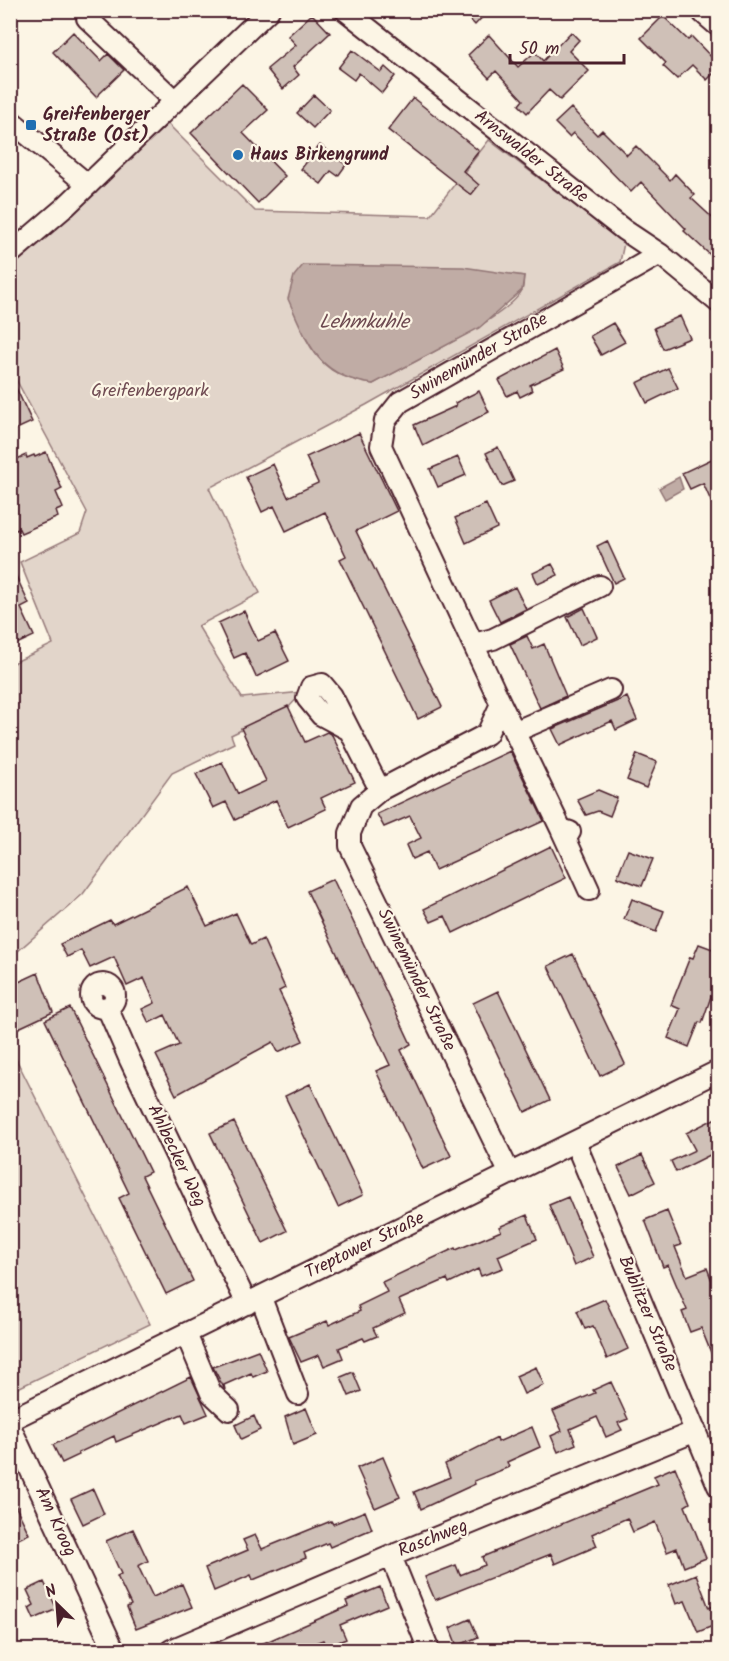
<svg xmlns="http://www.w3.org/2000/svg" width="729" height="1661" font-family="Kalam,sans-serif">
<rect width="100%" height="100%" fill="#fcf5e5"/>
<filter id="ink" filterUnits="userSpaceOnUse"><feTurbulence type="fractalNoise" baseFrequency=".0167" numOctaves="2"/><feDisplacementMap in="SourceGraphic" scale="12" xChannelSelector="R" yChannelSelector="G"/><feConvolveMatrix kernelMatrix="1 2 1 2 8 2 1 2 1" color-interpolation-filters="sRGB"/></filter>
<g filter="url(#ink)">
<path fill="#e2d5ca" stroke="#967a7a" stroke-width="1.5" fill-rule="evenodd" d="M168,124L255,211L430,216L489,140L624,243L620,262L366,405L209,488L260,593L198,626L242,698L303,692L289,707L231,735L234,743L172,773L83,894L11,957V664L53,644L20,562L80,533L87,512L11,370L10,266ZM506,274L524,276C523,280 524,287 522,290C510,317 403,367 373,384C338,379 321,368 305,337Z
M11,1049L150,1324L16,1389L10,1376Z"/>
<path fill="#c0aca5" stroke="#917474" stroke-width="1.5" d="M303,265L463,267L524,276L522,290L479,328L373,384C317,376 309,345 288,299L294,276Z
M679,477L683,489L665,499L659,488Z"/>
<path fill="#cfc0b7" stroke="#4a1f2b" stroke-width="1.5" d="M461,10H489L475,25Z
M312,14L330,33L293,67L299,75L283,89L267,69L296,45L288,36Z
M663,16L688,40L692,37L718,64V69L707,80L692,65L677,79L663,66L666,63L641,38Z
M73,32L101,61L108,54L124,70L96,97L53,52Z
M571,32L579,40L569,51L589,71L560,100L549,90L527,113L519,105L523,100L496,71L489,78L468,55L489,35L518,67L535,52L543,61Z
M352,50L381,72L385,67L395,76L382,93L359,73L354,80L338,68Z
M242,84L268,110L243,133L285,176L258,203L191,133Z
M314,95L330,110L313,128L297,113Z
M413,98L479,151L463,171L479,185L471,195L388,130Z
M571,108L597,135L602,130L627,155L636,146L670,180L675,174L695,195L691,198L718,223V262L684,231L686,229L641,182L631,192L573,133L569,137L555,123Z
M320,145L346,165L338,176L331,171L321,184L301,169Z
M680,316L690,338L663,349L654,328Z
M613,323L625,342L601,355L590,336Z
M555,350L564,369L530,385L532,391L520,397L517,391L507,396L499,380Z
M668,368L678,388L647,403L637,383Z
M10,375L32,422L10,432Z
M479,391L489,412L423,446L414,425L456,406L455,403Z
M359,433L397,511L356,531L442,707L418,719L340,559L346,556L325,512L286,531L274,506L262,512L246,477L273,464L288,497L318,483L306,457Z
M498,447L514,481L502,486L486,453Z
M46,452L62,489L56,492L63,508L56,511L58,517L21,533L19,529L10,532V462L26,455L27,458L34,455L35,457Z
M718,456V517L703,483L690,489L682,473Z
M458,457L466,475L438,487L430,469Z
M486,504L497,528L466,543L455,518Z
M607,541L624,578L614,583L597,546Z
M10,563L29,604L21,608L34,636L10,647Z
M552,564L558,575L538,584L533,573Z
M515,587L526,609L500,622L489,600Z
M584,608L597,637L580,645L567,617Z
M244,611L258,641L275,633L289,661L256,677L245,653L234,658L218,623Z
M527,636L533,649L544,644L566,696L540,708L510,644Z
M627,697L637,720L616,730L612,721L560,745L552,729Z
M288,706L305,742L327,732L332,735L355,782L321,798L326,809L288,827L276,800L235,820L226,802L213,808L196,774L222,762L238,794L266,781L241,728Z
M510,751L544,821L435,870L427,852L412,859L406,845L421,838L410,816L384,827L377,814Z
M637,754L657,762L646,788L627,780Z
M598,790L617,798L610,816L598,811L586,815L577,799Z
M551,846L566,878L453,933L445,916L431,922L424,909Z
M628,850L653,859L642,886L617,877Z
M333,879L411,1044L401,1050L451,1156L423,1169L376,1071L390,1065L307,891Z
M188,887L207,926L236,913L251,945L263,939L285,988L279,991L303,1041L278,1052L273,1042L176,1095L156,1055L179,1045L165,1015L149,1023L142,1009L155,1003L144,978L127,986L114,957L90,968L81,950L67,957L60,944L110,920L113,924Z
M632,899L664,911L656,932L624,919Z
M699,944L718,951V976L702,1023L699,1022L689,1047L668,1038L680,1009L671,1005L690,957L693,958Z
M573,954L625,1064L600,1076L548,966Z
M38,973L53,1012L10,1032V986Z
M498,991L550,1100L525,1112L473,1003Z
M70,1008L150,1172L142,1176L193,1281L166,1294L119,1198L129,1193L45,1020Z
M310,1084L363,1195L338,1207L285,1096Z
M718,1117V1151L676,1172L671,1161L695,1150L686,1133Z
M234,1122L287,1231L263,1243L210,1133Z
M642,1155L655,1182L631,1194L618,1167Z
M568,1197L593,1257L574,1266L549,1205Z
M667,1211L681,1245L675,1247L687,1276L707,1268L718,1296V1370L701,1328L690,1332L682,1312L687,1310L668,1265L663,1267L645,1220Z
M527,1215L537,1239L498,1256L503,1268L481,1276L478,1269L449,1283L447,1279L399,1300L405,1313L373,1328L377,1336L365,1341L363,1338L339,1348L343,1358L324,1366L319,1355L301,1362L289,1337L327,1321L329,1325L360,1311L358,1306L387,1292L382,1282L455,1248L456,1250L501,1231L499,1227Z
M605,1299L628,1349L607,1359L593,1326L585,1329L577,1311Z
M258,1350L267,1371L253,1377L251,1373L224,1385L225,1390L213,1367Z
M536,1367L544,1385L524,1394L516,1376Z
M353,1372L361,1391L349,1396L341,1377Z
M191,1377L208,1414L186,1423L182,1414L116,1442L114,1436L78,1453L79,1455L62,1463L53,1445Z
M611,1382L628,1419L618,1423L622,1430L606,1437L597,1417L570,1429L576,1444L558,1452L551,1436L562,1431L553,1411L595,1393L593,1390Z
M306,1408L317,1435L293,1445L285,1417Z
M254,1416L260,1430L241,1439L235,1425Z
M532,1427L540,1447L507,1462L509,1467L474,1481L475,1484L421,1509L414,1492L450,1477L445,1464L497,1438L498,1442Z
M383,1457L400,1497L375,1508L357,1468Z
M675,1467L690,1503L685,1506L706,1558L684,1567L677,1548L667,1552L655,1522L633,1532L627,1518L592,1534L597,1546L555,1564L551,1554L435,1600L425,1577L456,1565L460,1575L485,1565L482,1557L658,1484L654,1476Z
M93,1489L104,1514L83,1524L71,1499Z
M10,1494L29,1534L10,1543Z
M365,1511L372,1529L330,1547L328,1543L304,1553L306,1558L253,1580L251,1575L214,1591L205,1568L248,1550L243,1540L255,1535L262,1549L331,1521L333,1524Z
M133,1529L148,1561L138,1566L153,1597L182,1584L192,1607L136,1629L127,1607L131,1605L117,1576L121,1574L106,1541Z
M696,1574L709,1608L718,1604V1624L698,1632L685,1601L676,1604L669,1585Z
M44,1582L57,1609L34,1619L29,1608L34,1605L27,1590Z
M380,1587L387,1605L340,1625L346,1639L326,1647L323,1640L297,1650H248L348,1606L346,1601Z
M470,1619L478,1637L457,1646L450,1628Z"/>
<g fill="none" stroke-linecap="round" stroke-linejoin="round">
<defs>
<path id="minor" d="M345,10L624,230L660,254L718,302
M704,14L718,26
M87,18L175,101
M10,120L88,185
M10,254L65,207L269,10
M474,644L493,639L600,586
M501,704L561,829L570,832
M349,730L321,715L307,698L311,687L322,684L332,696L380,790
M514,732L611,690
M561,829L589,890
M91 996a12 12 0 1 1 24 0a12 12 0 1 1-24 0Z
M107,1007L130,1060L247,1304
M575,1142L718,1486
M510,1174L350,846V833L361,806L380,790L487,734L501,704L381,446L385,421L400,402L660,254
M261,1298L298,1394
M186,1334L211,1393L229,1410
M10,1420L718,1071
M10,1426L114,1650
M391,1556L429,1650
M171,1650L391,1556L696,1431"/>
</defs>
<use href="#minor" stroke="#4a1f2b" stroke-width="24"/>
<use href="#minor" stroke="#fcf5e5" stroke-width="20"/>
</g>
</g>
<g fill="#1f6fb2" stroke="#fcf5e5" stroke-width="2">
<rect x="25" y="119" width="12" height="12" rx="3"/>
<circle cx="238" cy="155" r="6"/>
</g>
<g text-anchor="middle" dominant-baseline="central" stroke-width="4.5" stroke-linejoin="round" paint-order="stroke">
<g font-size="18" font-weight="bold" fill="#4a1f2b" stroke="#fcf5e5" text-anchor="start">
<text x="43" y="115">Greifenberger<tspan x="43" dy="21">Straße (Ost)</tspan></text>
<text x="250" y="155">Haus Birkengrund</text>
</g>
<g font-size="18" fill="#4a1f2b" stroke="#fcf5e5">
<text transform="translate(531 157) rotate(38)">Arnswalder Straße</text>
<text transform="translate(479 357) rotate(-30)">Swinemünder Straße</text>
<text transform="translate(416 980) rotate(64)">Swinemünder Straße</text>
<text transform="translate(176 1156) rotate(64)">Ahlbecker Weg</text>
<text transform="translate(365 1246) rotate(-26)">Treptower Straße</text>
<text transform="translate(647 1314) rotate(67)">Bublitzer Straße</text>
<text transform="translate(55 1522) rotate(65)">Am Kroog</text>
<text transform="translate(433 1539) rotate(-22)">Raschweg</text>
</g>
<g font-size="18" fill="#704c53" stroke="#fcf5e5">
<text x="150" y="391">Greifenbergpark</text>
</g>
<g font-size="20" font-style="italic" fill="#6d4950" stroke="#fcf5e5">
<text x="364" y="323">Lehmkuhle</text>
</g>
</g>
<rect width="729" height="1661" fill="none" stroke="#fcf5e5" stroke-width="36"/>
<rect x="18" y="18" width="693" height="1625" fill="none" stroke="#4a1f2b" stroke-width="2" filter="url(#ink)"/>
<g transform="translate(57 1604) rotate(335)" stroke="#fcf5e5" stroke-width="4.5" paint-order="stroke">
<path d="M0-4.5L10 22L0 15L-10 22Z" fill="#4a1f2b"/>
<text y="-9" font-size="16" font-weight="bold" text-anchor="middle" fill="#4a1f2b">N</text>
</g>
<path d="M510 54v9h114v-9" fill="none" stroke="#4a1f2b" stroke-width="3"/>
<text x="519" y="54" font-size="18" fill="#4a1f2b" stroke="#fcf5e5" stroke-width="4.5" paint-order="stroke">50 m</text>
</svg>
